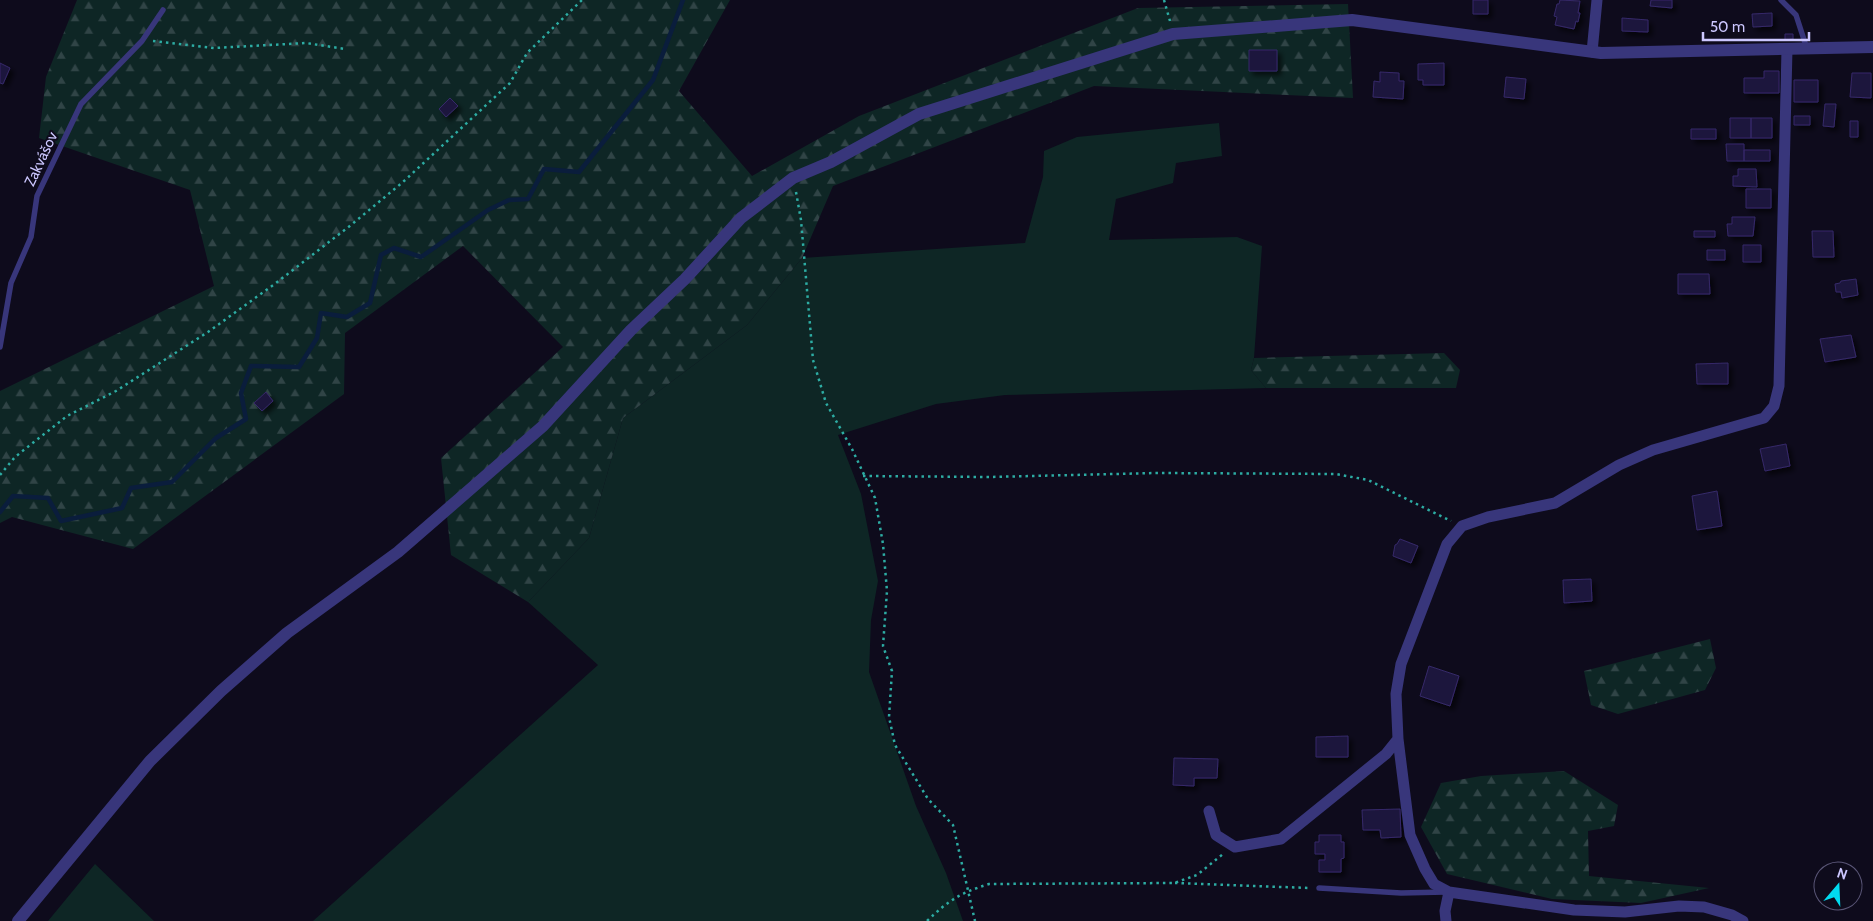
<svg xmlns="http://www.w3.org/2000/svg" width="1873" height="921" font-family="Cabin,sans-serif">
<defs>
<pattern id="forest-firs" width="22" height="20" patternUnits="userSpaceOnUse" patternTransform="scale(1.25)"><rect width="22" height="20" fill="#0e2625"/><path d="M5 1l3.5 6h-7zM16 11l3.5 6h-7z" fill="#304446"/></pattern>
<filter id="shadow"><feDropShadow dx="4" dy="4" stdDeviation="2.5" flood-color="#0009"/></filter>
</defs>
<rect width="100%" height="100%" fill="#0e0b1c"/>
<path fill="#0e2625" d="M1219,123L1222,156L1176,163L1173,183L1116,199L1109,240L1237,237L1262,246L1254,358L1251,370L1266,388L1005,395L936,404L838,435L861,494L878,581L871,620L869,672L916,806L946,873L963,921H313L598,665L528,602L589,538L623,418L747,325L802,258L1025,243L1043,177L1044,151L1077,137Z
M95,864L154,921H48Z"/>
<path fill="url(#forest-firs)" d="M77,0H730L679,91L752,176L859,116L1138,8L1348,4L1353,98L1094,86L833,186L802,258L747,325L623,418L589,538L528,602L451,555L441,458L563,347L463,246L345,333L344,394L133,549L12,517L0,523V391L214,286L190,190L39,138L46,77Z
M1444,353L1460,370L1456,388H1266L1251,370L1254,358Z
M1710,639L1716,668L1705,690L1618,714L1591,705L1584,671Z
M1564,771L1618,805L1614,826L1588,831L1589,876L1709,888L1641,903L1552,899L1447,874L1421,827L1441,783L1481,776Z"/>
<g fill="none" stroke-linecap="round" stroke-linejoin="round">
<path stroke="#0a1d3c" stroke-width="4.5" d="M0,512L13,496L48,498L61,521L122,508L131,488L172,482L216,438L246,419L241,393L251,366L299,367L317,338L321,313L347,317L370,303L381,255L394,248L421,257L488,210L509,200L528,199L544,169L579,172L653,80L683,0"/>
</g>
<path fill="#1f173d" stroke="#352969" filter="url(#shadow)" d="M1473,0H1488V14H1473Z
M1560,0L1580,1L1578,13H1580L1578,22L1576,21L1574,29L1555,25L1557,17L1554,16L1557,4H1559Z
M1651,0H1672V8L1650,6Z
M1772,13V26L1753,27L1752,14Z
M1622,18L1648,20V32L1622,31Z
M1785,34H1793V39L1785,40Z
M1249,50H1277V71H1249Z
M0,63L10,68L3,84L0,83Z
M1444,63V85H1423V80H1418V64Z
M1764,71H1779V93H1744V78H1764Z
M1380,72L1399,73V81H1404L1403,99L1373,97L1374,81L1380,82Z
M1852,73H1871V98L1850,97Z
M1506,77L1526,79L1524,99L1504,97Z
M1794,80H1818V102H1794Z
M450,98L458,106L446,117L439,109Z
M1825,104H1836L1834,127L1823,126Z
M1794,116H1810V125H1794Z
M1730,118H1751V138H1730Z
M1751,118H1772V138H1751Z
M1850,121H1858V137H1850Z
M1691,129H1716V139H1691Z
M1726,144H1744V161H1727Z
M1744,150H1770V161H1744Z
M1738,169H1756L1757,187L1733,186V176H1738Z
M1746,189H1771V208H1746Z
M1732,217H1755L1753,236H1728L1727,224H1732Z
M1694,231H1715V237H1694Z
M1812,231H1833L1834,257H1813Z
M1743,245H1761V262H1743Z
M1707,250H1725V260H1707Z
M1678,274H1709L1710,294H1678Z
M1856,279L1858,295L1842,298L1841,292H1836L1835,284L1840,283L1841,281Z
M1851,335L1856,357L1825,362L1820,339Z
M1728,363V384H1697L1696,364Z
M266,392L273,401L262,411L254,403Z
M1786,444L1790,466L1765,471L1760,449Z
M1717,491L1722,526L1697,530L1692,496Z
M1400,539L1418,546L1411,563L1393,556L1395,545L1397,544Z
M1591,579L1592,601L1564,603L1563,580Z
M1429,666L1459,676L1450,706L1420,696Z
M1348,736V757H1316V737Z
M1174,758L1218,759L1217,778H1194V786L1173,785Z
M1400,809L1401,837L1381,838L1380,830H1363L1362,810Z
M1319,835H1341V842H1344V858L1341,859V872H1319V860H1325V854H1315V842H1319Z"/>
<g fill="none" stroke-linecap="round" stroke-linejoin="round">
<path stroke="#2daca3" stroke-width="2.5" stroke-dasharray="2.5 4" stroke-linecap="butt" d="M1164,0L1170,21
M153,41L214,48L306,43L345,49
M796,192L801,220L813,360L826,403L852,449L875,498L883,544L887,591L883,646L892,671L889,717L895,745L928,799L953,825L975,921
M0,475L15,457L67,416L116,391L208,332L276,283L351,225L403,182L510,83L527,53L582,0
M863,476L989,477L1156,473L1336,474L1368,480L1451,521
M1175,883L1309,888
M927,921C949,900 960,893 989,884L1174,883L1197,875L1223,854"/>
<path stroke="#38367b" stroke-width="5.5" d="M1781,0L1796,15L1807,49
M0,347L11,283L31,237L37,196L81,104L142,41L163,10
M1319,888L1401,893L1445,892"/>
<path stroke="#38367b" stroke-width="11" d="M1592,52L1597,0
M1209,811L1216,835L1235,847L1281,839L1386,754L1398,739
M1446,921L1445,911L1449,892
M1743,921L1732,915L1704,907L1679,906L1625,912L1574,910L1449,892L1434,884L1425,869L1410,835L1398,739L1396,694L1401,664L1447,544L1462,526L1488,517L1555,503L1619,465L1653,450L1764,418L1774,406L1779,386L1787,49"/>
<path stroke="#38367b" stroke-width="12" d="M18,921L150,761L221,691L287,633L398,552L543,426L631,330L685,279L741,218L793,178L831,162L919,114L1173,34L1352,20L1601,53L1873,47"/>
</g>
<g text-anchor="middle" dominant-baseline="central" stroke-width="4" stroke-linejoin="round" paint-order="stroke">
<g font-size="15" fill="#ccc7ff" stroke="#0e0b1c">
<text transform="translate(41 159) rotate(-65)">Zakvášov</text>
</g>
</g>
<g transform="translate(1838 886) rotate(19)"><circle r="24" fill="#0e0b1c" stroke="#5a5677"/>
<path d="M0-4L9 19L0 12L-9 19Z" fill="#01dbf0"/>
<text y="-8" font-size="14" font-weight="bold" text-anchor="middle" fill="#ccc7ff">N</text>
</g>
<path d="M1703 32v8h106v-8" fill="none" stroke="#ccc7ff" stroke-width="2.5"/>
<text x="1710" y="32" font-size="15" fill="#ccc7ff" stroke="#0e0b1c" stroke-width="4" paint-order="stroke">50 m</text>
</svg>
